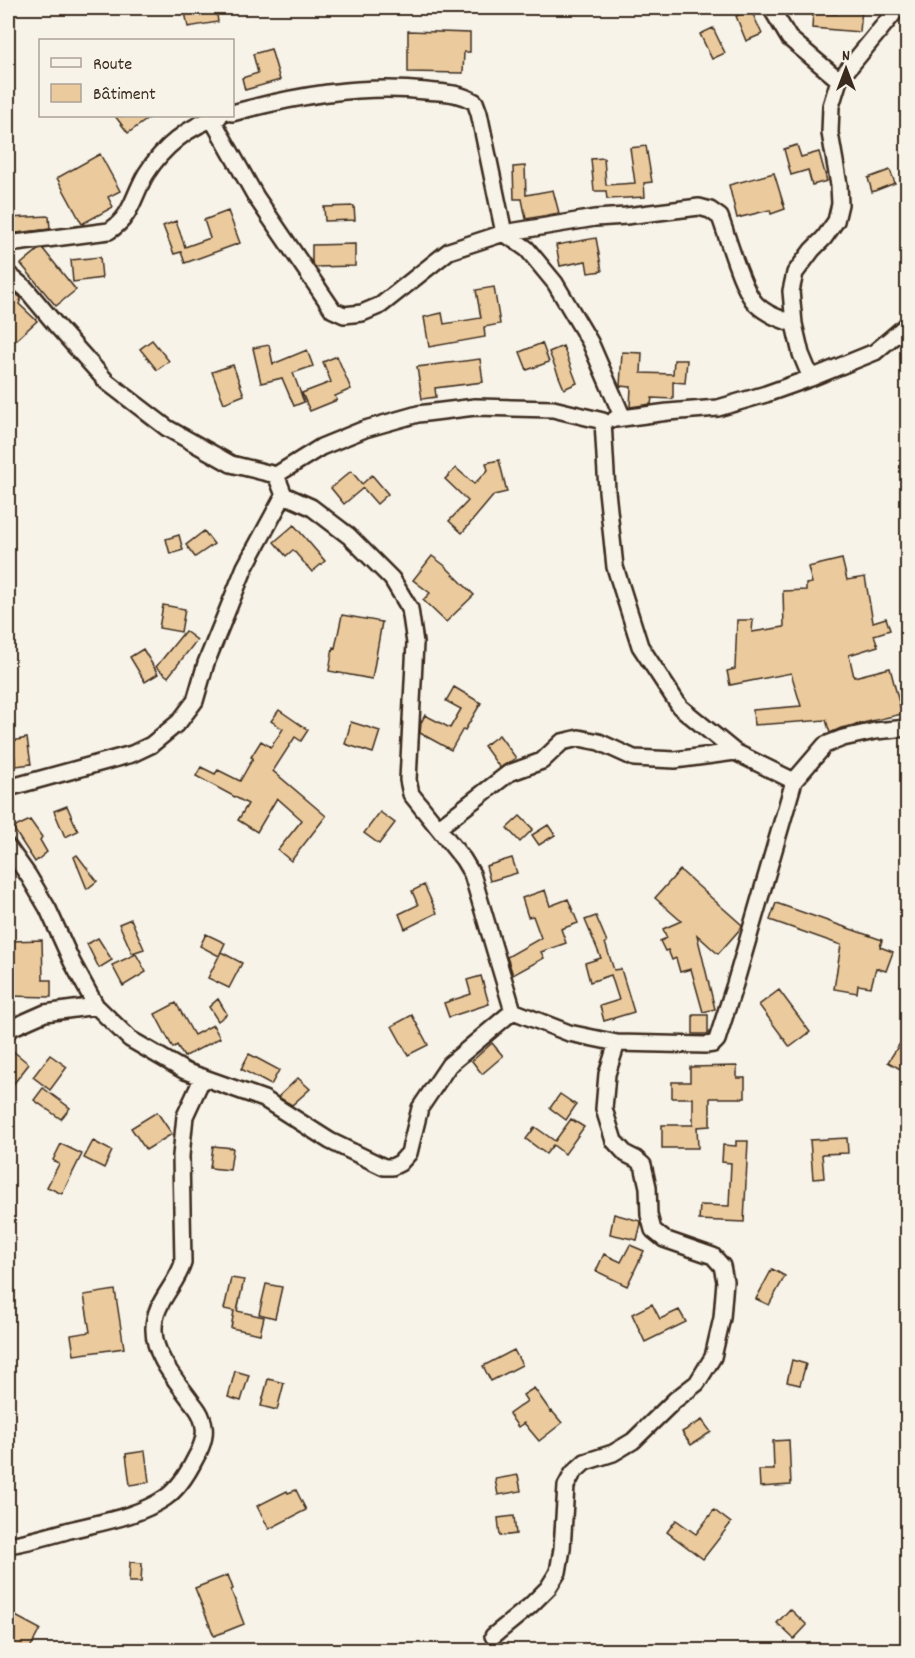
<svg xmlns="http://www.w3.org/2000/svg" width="915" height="1658" font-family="Dekko,sans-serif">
<rect width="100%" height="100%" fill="#f7f3e8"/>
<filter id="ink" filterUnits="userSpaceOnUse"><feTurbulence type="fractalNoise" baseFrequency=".0167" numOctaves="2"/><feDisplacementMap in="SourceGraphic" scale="12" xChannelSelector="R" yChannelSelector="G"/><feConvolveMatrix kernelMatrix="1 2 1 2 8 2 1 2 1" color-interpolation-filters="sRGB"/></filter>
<g filter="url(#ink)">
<path fill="#ebcb9d" stroke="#3b2a1e" stroke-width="1.5" d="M208,8H216L218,22L188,27L185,12Z
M837,8H862L860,32L812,28L813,12L836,14Z
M751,10L762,34L746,41L736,16Z
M713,28L725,53L712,59L700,34Z
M408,31L470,33V52H464L463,73L408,72Z
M271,49L280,80L245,90L242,78L258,73L253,54Z
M115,116H152L128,133Z
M797,145L801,157L819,152L827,181L812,185L808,170L791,175L784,149Z
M646,146L652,182L644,183L645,197L607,199L606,191H594L591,159L604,158L606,185L635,183L630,148Z
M100,154L120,191L108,197L113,207L82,224L57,178Z
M525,166L526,195L553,190L559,213L526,219L522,199H514L513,167Z
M890,170L895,183L872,192L868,178Z
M774,173L785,209L771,214L770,210L737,218L729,185Z
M354,206L355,220L325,221L324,207Z
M228,211L240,243L185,263L181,252L174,254L163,226L176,221L185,247L210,238L204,220Z
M49,216L50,229L8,234V218Z
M596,238L602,271L588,273L586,261L560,266L556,245Z
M355,244V266L315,267L312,262V245Z
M43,249L76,290L56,306L21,264L38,250Z
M100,257L102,278L73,282L71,260Z
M494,287L500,324L484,327L485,337L429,347L424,317L442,313L444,324L481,318L476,290Z
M8,288L21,298L19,304L37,321L8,347Z
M152,340L169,361L157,370L140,349Z
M542,343L549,362L527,370L520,352Z
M269,345L273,364L307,350L313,366L293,373L304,402L294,406L282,378L261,383L253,348Z
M563,346L577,383L564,389L549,352Z
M622,352L642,353L641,373L673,374L674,360H687L685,383L673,382V399L652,398L651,404L630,407L631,387L620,386Z
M337,356L351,389L335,396L337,400L310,411L302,393L331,382L323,362Z
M480,359L483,382L435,388L436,397L422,399L417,367Z
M233,365L244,395L224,403L212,372Z
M499,460L507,492L494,495L462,533L449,521L468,501L445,479L456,468L474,484L488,470L486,463Z
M351,471L362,484L372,475L388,494L377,504L363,488L344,504L331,488Z
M294,525L325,561L312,572L293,550L286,556L274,542Z
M204,531L214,544L195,557L186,545Z
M179,535L183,550L170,554L166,539Z
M432,556L444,565L474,595L446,622L423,600L430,593L413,580Z
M842,559L847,580L865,577L873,622L886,618L890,630L874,635L878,646L849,655L854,677L890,668L902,714L841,728L830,733L826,720L754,725L753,710L801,706L791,673L730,685L727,671L735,669L737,620H753L752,632L784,627L783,591L806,590V584L812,583L808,567Z
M163,605L185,609L181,632L159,628Z
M342,615L382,622L372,679L329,671L333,647L335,648Z
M185,631L197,640L168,677L156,667Z
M143,649L158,674L145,682L130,657Z
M454,687L481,703L465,730L463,729L451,750L420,733L421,723L425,715L450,728L461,709L446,701Z
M279,710L308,730L301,741L295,737L273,771L326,816L291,861L278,850L302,820L277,798L257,832L238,820L248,804L196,776L201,767L215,774L218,770L240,781L253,758L251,757L261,741L271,747L283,729L271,721Z
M351,722L380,731L373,753L345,744Z
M499,735L516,758L500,768L484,746Z
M27,738L31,764L16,766L12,741Z
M67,806L78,831L65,837L54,811Z
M380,812L395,823L379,844L364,833Z
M520,816L533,829L520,842L507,828Z
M30,820L42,837L40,840L47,852L35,862L13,828Z
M548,825L555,835L539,845L532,835Z
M77,855L97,881L87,889L74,857Z
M512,858L517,873L490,881L486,866Z
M680,870L742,925L741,928L718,954L697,935L715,1009L703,1012L691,969L680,972L676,958L672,960L668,950L665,951L660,941L667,938L663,929L681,921L655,898Z
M424,885L437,913L405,929L399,914L418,905L412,891Z
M545,890L550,906L568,899L578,923L561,929L566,943L541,952L544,958L513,975L507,957L541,938L533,916L528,917L522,898Z
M776,903L882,940L880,947L893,952L886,971L876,968L871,987L858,985L857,993L834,989L841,945L770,920Z
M596,916L607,942L605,943L614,970L621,969L634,1012L604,1021L600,1006L619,1000L611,975L590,982L585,963L601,958L585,920Z
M131,919L144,949L132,953L119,924Z
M206,934L225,943L219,956L200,946Z
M98,938L112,960L99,968L87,944Z
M42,940L43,980H51V997L8,996V980H11L10,941Z
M221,952L242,963L229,988L208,978Z
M136,954L146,972L123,986L112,965Z
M481,976L489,1004L449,1017L444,1003L471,994L467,980Z
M779,990L810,1032L790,1047L759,1005Z
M218,999L227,1014L218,1021L209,1007Z
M176,1003L194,1035L213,1025L220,1038L184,1057L177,1045L173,1048L155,1014Z
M412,1015L428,1045L408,1055L392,1026Z
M693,1015H708V1034H693Z
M908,1031V1061L902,1070L888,1062Z
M492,1043L503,1056L482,1074L472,1061Z
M8,1047L29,1064L8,1091Z
M249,1054L279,1070L271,1085L241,1069Z
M50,1055L67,1067L50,1090L33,1077Z
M737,1066V1078H745V1098H710V1126L697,1127L698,1148H662V1125H693V1098H672V1082H690V1067Z
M298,1078L310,1089L292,1105L278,1097Z
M43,1088L70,1108L61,1119L34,1100Z
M560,1094L576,1105L566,1120L550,1108Z
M157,1112L172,1134L146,1150L131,1128Z
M571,1119L584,1127L565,1154L553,1145L546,1154L526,1139L535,1127L555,1141Z
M847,1138L848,1153L822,1154L824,1178L813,1179L810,1140Z
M93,1141L112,1151L104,1168L84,1158Z
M736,1141H748L744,1222L699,1220L700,1205L729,1206L731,1163L722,1162L723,1145L736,1146Z
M61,1144L82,1154L62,1194L47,1187L59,1164L53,1160Z
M213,1146L233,1148L230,1170L210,1168Z
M614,1214L640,1221L641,1224L637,1240L610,1234Z
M630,1245L644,1251L627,1286L596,1271L604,1254L621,1262Z
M772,1269L785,1276L769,1305L756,1299Z
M231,1278L244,1280L237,1311L264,1317L260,1334L231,1328L234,1311L224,1309Z
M266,1284L282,1287L275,1318L259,1314Z
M115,1290L124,1348L74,1355L71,1335L90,1332L84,1295Z
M652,1304L660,1319L679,1310L686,1322L645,1342L632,1314Z
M514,1350L522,1365L491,1381L483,1366Z
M792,1360L806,1364L800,1385L787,1382Z
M235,1371L249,1375L241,1401L228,1397Z
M268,1379L284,1383L277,1410L261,1406Z
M534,1388L551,1412L552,1411L562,1423L539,1441L524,1423L518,1427L509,1414L527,1401L523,1395Z
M702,1420L711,1432L691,1445L682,1432Z
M789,1440L791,1485L760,1487L759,1470H774L773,1441Z
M145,1451L149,1482L130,1485L126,1454Z
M518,1475L521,1491L498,1495L495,1479Z
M296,1490L306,1510L269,1529L257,1506L287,1491L288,1493Z
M714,1510L731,1523L703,1559L667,1532L676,1520L696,1534Z
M514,1516L516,1534L500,1536L498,1518Z
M130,1562L142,1563L141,1582H129Z
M228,1575L233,1589L231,1590L244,1624L214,1636L195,1588Z
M790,1609L807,1625L794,1639L777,1623Z
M8,1612L40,1629L29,1650H8Z"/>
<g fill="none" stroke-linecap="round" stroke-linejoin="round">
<defs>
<path id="minor" d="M771,8L789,38L839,80
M232,113C295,96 360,84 426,91C446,93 457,92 475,102L479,113L504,233L527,249L555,283L590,342L623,418
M212,119L256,197L333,310L344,315L362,313L381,305L449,251L504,233L595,218L626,216L699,207L710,210L720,217C728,238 742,290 756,304C766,314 780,319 794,324
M8,244L109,231C132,217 133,196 146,174C163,147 190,125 219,117
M8,274L26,289L56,325L107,382L167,428L231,464L276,475L321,447L365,429L418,414L475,407L553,409L603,421L607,491L615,567L640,646L680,707L735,752L794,781
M811,378L801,354L794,324L791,291L795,273L812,250L824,238L836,221L840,204L839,185L830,133L831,106L839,80L898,8
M615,419L668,412L718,408L766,394L811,378L875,352L908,324
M276,475L284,495L311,507L349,536L392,579L410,609L415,643L408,780L411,794L463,859L472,874L513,1011
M8,788L132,754L151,745L179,722L195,701L206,663L245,567L284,495
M438,828L509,773L542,761L562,742L579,738L599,742L634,758L675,760L735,752
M8,847L28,875L48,909L72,962L96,1006
M8,1031L11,1028L45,1013L96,1006L130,1039L185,1071L264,1099L330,1141L384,1167H392L400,1163L409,1153L420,1108L449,1065L513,1011L569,1033L617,1043L706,1045L713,1044L717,1040L735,984L794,781L825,745L843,738L875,731L908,728
M8,1545C29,1542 49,1536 70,1530C101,1522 137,1517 165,1498C178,1489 188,1473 195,1459C203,1445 208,1431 201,1416C199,1410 194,1405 191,1401C176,1380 153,1355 154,1328C154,1303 176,1286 183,1263L181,1156L185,1116L203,1077
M493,1636L530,1606L548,1588L558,1572L562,1549L566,1486L573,1473L585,1462L613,1453L633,1441L675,1400L697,1383L713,1357L722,1318L725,1281L722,1266L713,1256L664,1239L653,1230L649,1215L648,1187L643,1165L636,1159L626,1154L614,1141L604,1109L607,1074L617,1043"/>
</defs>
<use href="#minor" stroke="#3b2a1e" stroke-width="20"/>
<use href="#minor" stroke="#f7f3e8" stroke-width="15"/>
</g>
</g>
<rect width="915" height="1658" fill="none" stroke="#f7f3e8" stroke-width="30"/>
<rect x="15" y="15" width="885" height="1628" fill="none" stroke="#3b2a1e" stroke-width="2" filter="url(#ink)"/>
<rect x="39" y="39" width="195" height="78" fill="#f7f3e8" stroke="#aca397" stroke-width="1.5"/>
<rect x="51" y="58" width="30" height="9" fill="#f7f3e8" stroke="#aca397" stroke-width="1.5"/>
<text x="93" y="69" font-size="18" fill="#3b2a1e">Route</text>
<rect x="51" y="84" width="30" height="18" fill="#ebcb9d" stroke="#aca397" stroke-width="1.5"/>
<text x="93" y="99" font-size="18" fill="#3b2a1e">Bâtiment</text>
<g transform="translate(846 69)" stroke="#f7f3e8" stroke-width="4.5" paint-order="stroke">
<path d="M0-4.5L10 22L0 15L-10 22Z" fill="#3b2a1e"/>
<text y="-9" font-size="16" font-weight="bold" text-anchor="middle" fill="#3b2a1e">N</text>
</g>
</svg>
